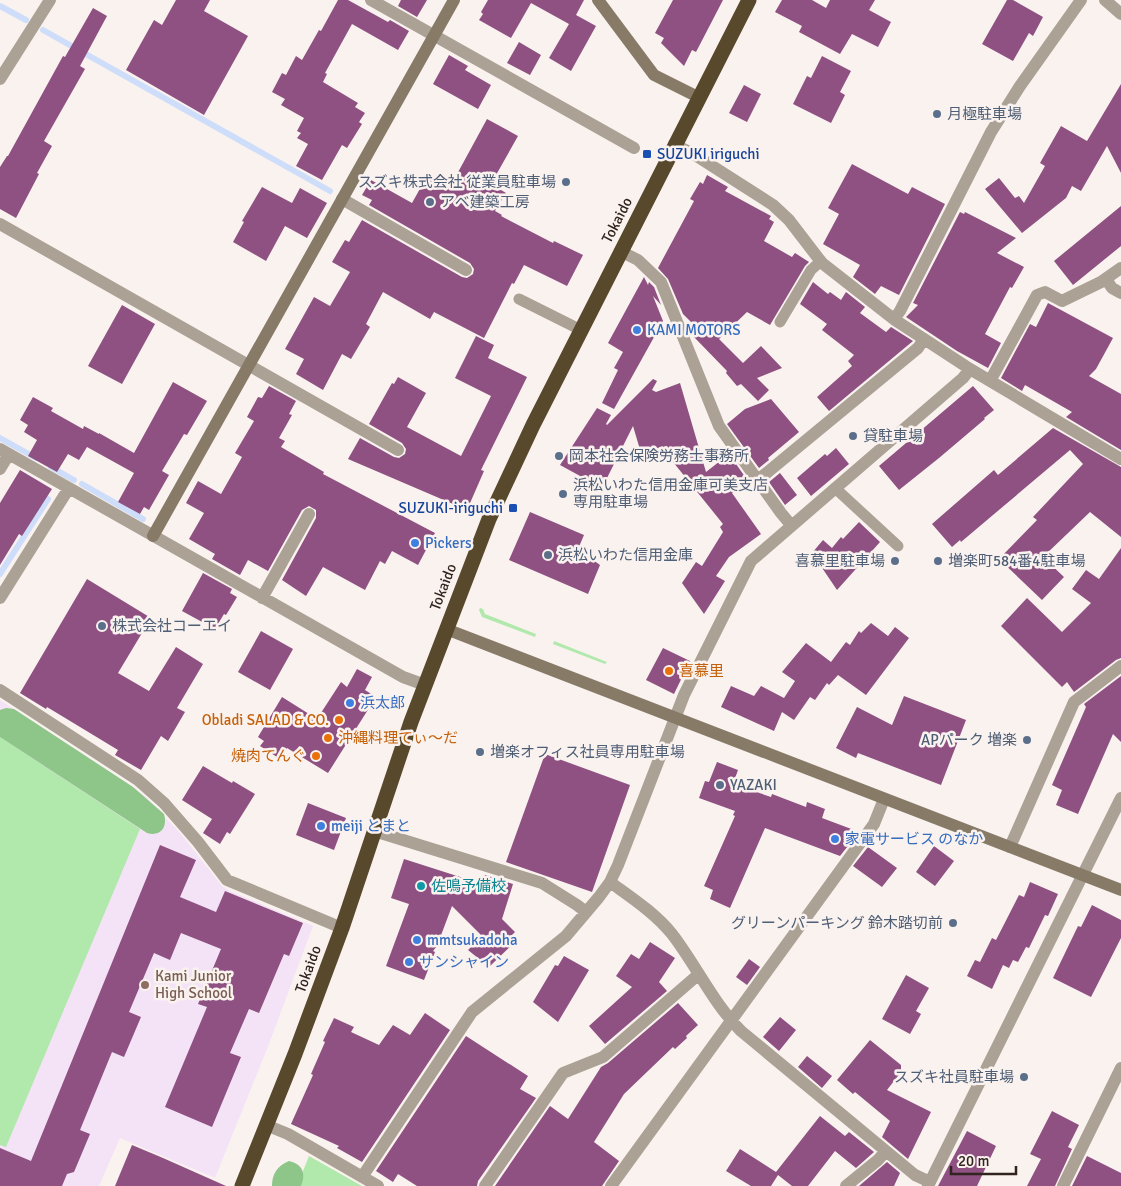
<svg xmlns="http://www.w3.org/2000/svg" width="1121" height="1186" font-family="Signika,'Noto Sans JP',sans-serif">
<rect width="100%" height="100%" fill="#faf2ef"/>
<path fill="#f4e3f6" d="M0,700L133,787L146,797L181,834L222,886L230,891L313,926L269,1044L215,1178L120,1138L99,1186H0Z"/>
<path fill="#b1e8ac" d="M480,608L483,609L485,614L536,634L535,637L482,617L479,610Z
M554,641L607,662L605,664L553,644Z
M0,737L140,829L6,1147L0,1145Z
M309,1156L362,1186H297Z"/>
<path fill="#8dc688" d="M6,708L14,709L133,787L164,814C168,828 160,837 147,833L0,737V710Z
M289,1161C303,1164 306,1174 301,1186H272C272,1174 277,1166 289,1161Z"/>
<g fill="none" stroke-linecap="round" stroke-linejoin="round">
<path stroke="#ceddf9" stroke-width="6" d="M0,6L26,20
M43,30L330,191
M0,438L36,458
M51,467L74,480
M82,484L143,519
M0,574L48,499"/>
</g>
<path fill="#8e5182" d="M176,0H210L204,11L248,36L204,115L126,70L154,20L162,25Z
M338,0H348L388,22L390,20L409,31L398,50L352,24L325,73L327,74L323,82L358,103L355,107L365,113L359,122L362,124L347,148L342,145L322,180L296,166L308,144L297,138L301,133L297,131L304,118L281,105L285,99L272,92L282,73L286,75L296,56L302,60L319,30L321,31Z
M401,0H427L417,17L398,6Z
M488,0H584L576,15L596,26L571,71L549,58L569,24L531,3L511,38L479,20L483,14L481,12Z
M673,0H723L696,52L692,50L684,66L661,43L664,38L655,33Z
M782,0H812L826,8L830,0H875L869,10L891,22L878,47L852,34L840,54L799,32L802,26L775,12Z
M1007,0H1013L1043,17L1033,36L1029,33L1013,61L982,44Z
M93,8L107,16L80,66L85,69L44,141L52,146L37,173L39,174L16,218L0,209V167L7,156H8L63,56L65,57Z
M519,42L541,55L530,75L507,63Z
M449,55L468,66L465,70L491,85L478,109L433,84Z
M822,56L851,71L840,92L845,95L831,123L793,104L807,76L811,78Z
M1121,84V173L1107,146L1081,191L1072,186L1066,198L1022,233L985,189L999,178L1015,198L1019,196L1024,203L1045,166L1040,163L1061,126L1087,141Z
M744,85L761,94L747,122L729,113Z
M487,119L518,136L491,184L506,193L495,211L502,215L501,216L553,243L554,241L583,255L567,286L524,265L514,284L512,283L484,338L434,312L430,319L383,292L366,324L370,327L351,359L342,354L323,390L296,374L304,359L285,349L314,297L330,306L350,272L332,262L345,240L349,242L362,220L462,277L467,278L473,274L474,269L470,263L369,205L372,200L362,195L371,180L412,203L426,178L428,179L430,176L450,187Z
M852,164L908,194L912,187L945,204L899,295L881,286L875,294L853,277L860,265L823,244L839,214L828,208Z
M707,175L728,187L725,191L771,216L769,219L774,222L764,241L792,257L795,253L809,262L805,266L770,325L747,312L719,339L743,363L761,346L782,368L757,378L769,390L758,401L741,384L737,386L726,373L727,371L694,337L700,331L683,314L668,279L658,268L694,201L690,199L700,182L703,184Z
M262,187L292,203L300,188L327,203L307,238L285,226L266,261L233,242L244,222L242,221Z
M1121,206V246L1073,285L1054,261Z
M960,212L964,214L965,212L1016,238L997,253L1024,267L1012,288L1010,287L985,334L1001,343L988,368L957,351L906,317L918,305L913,303Z
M644,277L648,285L649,282L654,287L661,305L653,296L663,321L614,409L602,403L618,370L614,368L623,352L608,343Z
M813,282L828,294L830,292L841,300L846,292L865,307L860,313L886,332L891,327L913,341L829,411L817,397L852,366L848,361L854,355L822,330L827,324L800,304Z
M1048,303L1113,338L1096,369L1089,376L1121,394V450L1066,417L1072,412L1025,385L1022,391L1001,378L1030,324L1036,327Z
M122,305L155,324L122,384L88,366Z
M476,336L494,345L488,358L527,377L481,470L484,471L467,510L348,459L360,438L394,457L399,458L405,454L406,449L402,443L369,424L392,383L394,384L398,377L426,393L407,427L461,456L491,396L455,378Z
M653,379L657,381L652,390L656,392L680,383L706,472L729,454L748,481L732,493L761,534L729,557L716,576L725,581L704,614L682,583L696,562L702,566L723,532L720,527L723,524L661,447L641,453L633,426L602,488L560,465L597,408L611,415L606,424L607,425Z
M173,382L207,401L187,435L184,434L162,471L169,475L149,510L144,507L140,514L118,502L134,473L87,447L79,460L68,454L57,472L28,456L37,440L24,432L28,425L20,420L33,397L53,408L51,411L83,429L84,426L99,434V433L134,453Z
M269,386L296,401L289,414L292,415L279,438L285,441L281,447L324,472L323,474L435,533L418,565L392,551L385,564L380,561L365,590L323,567L306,596L282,580L316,518V510L309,506L302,510L268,571L248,560L240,575L212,559L215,554L189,539L204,513L186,503L198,481L221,494L242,457L235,453L254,421L247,417L258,397L262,398Z
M973,386L994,410L984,418L985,419L939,458L899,490L879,466Z
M771,399L799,432L768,458L769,460L759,468L727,424L745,409Z
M1053,428L1121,467V537L1090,512L1043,557L1064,577L1042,600L999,559L1037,520L1033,517L1083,464L1070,450L961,542L960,540L952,547L932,524L994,470L998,475Z
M836,448L849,464L811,496L797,478L825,454L827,456Z
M20,470L52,489L22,536L19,534L0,565V503Z
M780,473L797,495L785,505L769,482Z
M530,512L584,535L578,549L600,565L588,594L509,560Z
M859,522L880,542L837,590L812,553L823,540L832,548L841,537L843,539Z
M1121,548V658L1116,660L1074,692L1067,682L1062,687L1001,626L1027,598L1062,632L1091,603L1072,589L1086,570L1099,579Z
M203,573L232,589L230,593L237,597L226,615L224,614L215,629L182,611Z
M87,579L151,618L118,673L149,691L176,647L203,664L177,708L185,712L168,741L161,736L141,770L115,755L118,750L47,707L46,709L20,693Z
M871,623L888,636L895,627L909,638L866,695L838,675L829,685L827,683L815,700L810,697L794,720L782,712L774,731L721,707L731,686L754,696L761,686L784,698L795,681L782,672L806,643L831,662L846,642L850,645L859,631L861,633Z
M261,631L293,649L270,690L238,672Z
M663,648L690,661L674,694L646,680Z
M357,669L372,677L365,690L376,697L328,773L287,748L284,753L281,752L277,757L260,746L264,741L258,737L282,697L317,719L341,682L347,687Z
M1121,676V742L1113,734L1078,814L1056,805L1062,790L1052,785L1086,707L1084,704Z
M904,696L966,720L941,785L858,753L856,758L836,748L857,707L892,725Z
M545,754L630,785L592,892L506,862Z
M717,762L738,770L733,784L771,797L772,794L806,807L807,802L825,809L822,818L854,830L852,835L855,837L840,856L765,828L730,908L710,899L713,890L704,886L735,816L733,815L735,811L699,798L705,781L709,782Z
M203,766L232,783L233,781L255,794L230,834L227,832L220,844L203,833L212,819L182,800Z
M308,803L346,818L334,850L296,835Z
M160,845L196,860L180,897L216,912L225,891L303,923L289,956L284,954L259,1013L249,1009L230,1053L241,1057L212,1127L165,1107L207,1007L198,1004L221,949L181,933L170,960L154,953L129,1012L141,1017L124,1057L112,1052L80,1130L90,1134L74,1172L67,1174L62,1186H0V1148L31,1161Z
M934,846L954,861L935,886L916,872Z
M868,847L897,868L882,887L853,866Z
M404,859L482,884L485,875L513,884L502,919L515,932L512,935L517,940L489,967L468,950L482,936L452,906L437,946L433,951L435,952L424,980L386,966L409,904L391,898Z
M1030,882L1058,894L1048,916L1045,915L1029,948L1026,947L1018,962L1013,960L1009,968L1003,965L992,989L967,976L975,960L980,962L992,938L996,940L1019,895L1024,897Z
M1092,905L1121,920V938L1091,997L1053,978L1078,926L1081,927Z
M650,942L675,958L659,982L667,991L605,1044L589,1026L632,987L616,976L631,954L639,959Z
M564,956L589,970L558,1022L533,1002L555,965L558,966Z
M749,959L760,967L747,985L736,977Z
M906,975L929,988L916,1011L921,1014L910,1034L882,1019Z
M678,1003L698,1025L686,1036L687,1038L675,1049L673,1047L624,1094L594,1142L619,1161L602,1186H495L550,1106L568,1119L601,1067L608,1063Z
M425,1013L450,1030L362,1162L337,1148L339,1146L291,1124L313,1075L311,1074L325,1042L323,1041L334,1018L354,1027L351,1032L379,1045L393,1025L410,1035Z
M780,1017L796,1030L779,1051L763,1037Z
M466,1036L528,1076L520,1089L536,1098L478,1181L477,1186H417L398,1174L393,1182L376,1171Z
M870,1040L901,1065V1072L887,1090L931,1112L908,1159L882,1137L890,1121L855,1092L853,1094L837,1080Z
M807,1056L832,1076L822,1088L798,1067Z
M1052,1111L1079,1125L1068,1147L1072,1149L1055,1186H1027L1041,1159L1030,1154Z
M820,1116L845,1136L849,1132L874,1152L856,1168L835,1151L808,1186H792L778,1175L771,1186H751L726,1171L740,1149L776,1172Z
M967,1131L996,1146L977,1186H938Z
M132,1145L163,1158L226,1186H115Z
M1087,1156L1121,1173V1186H1072Z
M887,1162L900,1173L894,1186H859Z"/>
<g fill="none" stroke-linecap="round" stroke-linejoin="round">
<path stroke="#aba295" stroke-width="11" d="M519,299L581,330
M780,322L811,270L821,261
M835,488L898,546"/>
<path stroke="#aba295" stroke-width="12" d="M371,0L634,148
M1105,0L1121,14
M0,79L50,0
M674,144L695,155L773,205L789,220L822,263L895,320L970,369L1121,459
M342,199L466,270
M0,224L398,450
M620,251L638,260L661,282L719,426L781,513L791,525
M1106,279L1112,288L1121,293
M894,319L900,311L991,132L1020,86L1081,0
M990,381L1037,295L1045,292L1062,301L1101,282L1121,268
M0,449L403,677L425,685
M0,469L9,454
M758,480L918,348L924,339
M0,598L69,488
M262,598L309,514
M0,690L138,780L164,803L198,842L227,880L342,928
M374,831L542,883L577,905L586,912
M1010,847L1074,702L1121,666
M610,882C632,898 655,913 672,934C696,965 713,1003 741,1031L915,1175L930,1182
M266,1125L288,1134L378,1186
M362,1177L472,1012L566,936L599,897L610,882L618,865L684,695L751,561L963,378L970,369
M485,1186L563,1073L603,1057L699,974
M611,1186L874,824L884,799
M846,1186L878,1160L886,1151
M928,1186L1121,798
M1063,1186L1121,1068"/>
<path stroke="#877b68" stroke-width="12" d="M598,0L654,75L698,97
M153,536L454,0
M446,629L1121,890"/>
<path stroke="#58482c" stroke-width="15" d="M242,1186L295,1054L342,928L411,722L489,519L533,425L749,0"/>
</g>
<g fill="#5c6f8a" stroke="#faf2ef" stroke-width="2">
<circle cx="937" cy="114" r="5"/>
<circle cx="566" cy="182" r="5"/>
<circle cx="430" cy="202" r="5"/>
<circle cx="853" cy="436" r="5"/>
<circle cx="559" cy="456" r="5"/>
<circle cx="563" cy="494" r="5"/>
<circle cx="548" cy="555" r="5"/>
<circle cx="895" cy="561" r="5"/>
<circle cx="938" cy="561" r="5"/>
<circle cx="102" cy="626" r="5"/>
<circle cx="1027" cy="740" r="5"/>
<circle cx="480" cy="752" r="5"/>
<circle cx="720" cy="785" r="5"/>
<circle cx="953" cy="923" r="5"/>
<circle cx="1024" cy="1077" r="5"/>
</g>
<g fill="#1a4fb4" stroke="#faf2ef" stroke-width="2">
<rect x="642" y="149" width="10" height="10" rx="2.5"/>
<rect x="508" y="503" width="10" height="10" rx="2.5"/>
</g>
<g fill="#3f7fe0" stroke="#faf2ef" stroke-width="2">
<circle cx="637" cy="330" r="5"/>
<circle cx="415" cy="543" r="5"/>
<circle cx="350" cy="703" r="5"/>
<circle cx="321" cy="826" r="5"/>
<circle cx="835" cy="839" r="5"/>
<circle cx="417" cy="940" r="5"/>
<circle cx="409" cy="962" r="5"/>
</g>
<g fill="#e8710a" stroke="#faf2ef" stroke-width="2">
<circle cx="669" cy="671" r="5"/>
<circle cx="339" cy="720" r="5"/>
<circle cx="328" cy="738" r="5"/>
<circle cx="316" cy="756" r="5"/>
</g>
<circle fill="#0f9aa8" stroke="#faf2ef" stroke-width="2" cx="421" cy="886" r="5"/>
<circle fill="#8d6e63" stroke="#faf2ef" stroke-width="2" cx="145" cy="985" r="5"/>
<g text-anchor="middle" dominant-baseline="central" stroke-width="5" stroke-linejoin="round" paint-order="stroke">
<g font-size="15" fill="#4e5e75" stroke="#faf2ef" text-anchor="start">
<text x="947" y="114">月極駐車場</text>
<text x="556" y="182" text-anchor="end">スズキ株式会社 従業員駐車場</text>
<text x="440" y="202">アベ建築工房</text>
<text x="863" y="436">貸駐車場</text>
<text x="569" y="456">岡本社会保険労務士事務所</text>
<text x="573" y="485">浜松いわた信用金庫可美支店<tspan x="573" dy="17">専用駐車場</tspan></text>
<text x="558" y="555">浜松いわた信用金庫</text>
<text x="885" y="561" text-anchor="end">喜慕里駐車場</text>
<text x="948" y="561">増楽町584番4駐車場</text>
<text x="112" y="626">株式会社コーエイ</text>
<text x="1017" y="740" text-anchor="end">APパーク 増楽</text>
<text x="490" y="752">増楽オフィス社員専用駐車場</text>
<text x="730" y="785">YAZAKI</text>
<text x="943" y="923" text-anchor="end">グリーンパーキング 鈴木踏切前</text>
<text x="1014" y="1077" text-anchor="end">スズキ社員駐車場</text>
</g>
<g font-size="15" fill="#164399" stroke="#faf2ef" text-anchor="start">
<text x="657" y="154">SUZUKI iriguchi</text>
<text x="503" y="508" text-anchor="end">SUZUKI-iriguchi</text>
</g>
<g font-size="15" fill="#31231d" stroke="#faf2ef">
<text transform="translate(617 220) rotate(-63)">Tokaido</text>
<text transform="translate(443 587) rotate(-69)">Tokaido</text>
<text transform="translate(308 969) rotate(-70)">Tokaido</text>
</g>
<g font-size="15" fill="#366cbe" stroke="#faf2ef" text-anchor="start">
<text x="647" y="330">KAMI MOTORS</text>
<text x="425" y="543">Pickers</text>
<text x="360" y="703">浜太郎</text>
<text x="331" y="826">meiji とまと</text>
<text x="845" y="839">家電サービス のなか</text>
<text x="427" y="940">mmtsukadoha</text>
<text x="419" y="962">サンシャイン</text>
</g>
<g font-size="15" fill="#c56008" stroke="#faf2ef" text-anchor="start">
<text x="679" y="671">喜慕里</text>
<text x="329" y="720" text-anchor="end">Obladi SALAD &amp; CO.</text>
<text x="338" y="738">沖縄料理てぃ〜だ</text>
<text x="306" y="756" text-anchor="end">焼肉てんぐ</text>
</g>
<g font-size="15" fill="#0d838f" stroke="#faf2ef" text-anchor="start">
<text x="431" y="886">佐鳴予備校</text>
</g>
<g font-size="15" fill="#785e54" stroke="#faf2ef" text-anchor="start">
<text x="155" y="976">Kami Junior<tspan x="155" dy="17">High School</tspan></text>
</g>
</g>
<path d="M951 1166v8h65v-8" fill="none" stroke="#31231d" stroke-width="2.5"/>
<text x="958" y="1166" font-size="15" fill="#31231d" stroke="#faf2ef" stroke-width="4" paint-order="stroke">20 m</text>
</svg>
